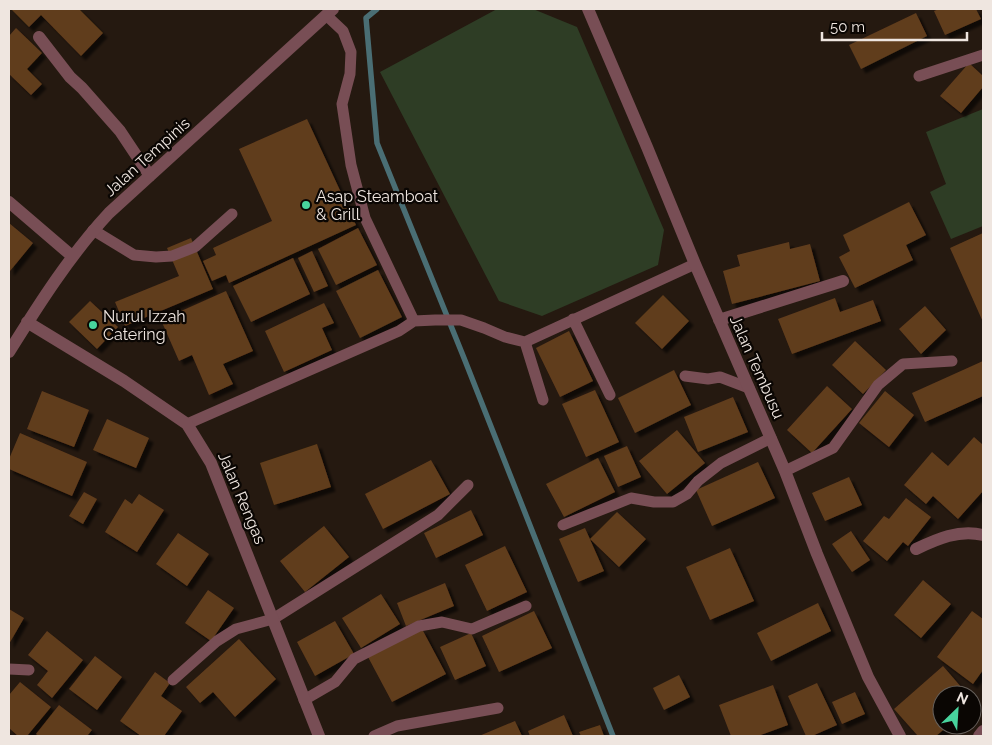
<svg xmlns="http://www.w3.org/2000/svg" width="992" height="745" font-family="Raleway,sans-serif">
<defs>
<filter id="shadow"><feDropShadow dx="4.5" dy="4.5" stdDeviation="1" flood-color="#0009"/></filter>
</defs>
<rect width="100%" height="100%" fill="#251910"/>
<path fill="#2e3d25" d="M497,9H533L577,27L664,230L658,265L542,316L499,301L380,72Z
M983,109V226L951,239L930,192L946,184L926,132Z"/>
<g fill="none" stroke-linecap="round" stroke-linejoin="round">
<path stroke="#4a6e74" stroke-width="5.5" d="M377,9L366,18L377,143L464,358L613,736"/>
</g>
<path fill="#613c1c" filter="url(#shadow)" d="M11,9H79L103,33L81,56L41,15L29,27Z
M939,9H976L981,19L945,35L934,11Z
M916,13L927,36L861,69L849,45Z
M16,28L42,53L27,69L42,84L31,95L9,74V36Z
M969,63L983,76V87L961,113L940,96Z
M307,119L356,225L229,283L226,275L212,281L203,261L216,255L213,248L272,221L239,149Z
M909,202L926,235L906,245L913,260L855,288L839,257L850,251L843,235Z
M9,223L33,243L10,271L9,270Z
M358,228L377,265L336,285L318,249Z
M983,233V322L950,248Z
M191,238L213,289L125,326L115,302L179,276L167,248Z
M789,242L790,249L810,244L820,281L732,304L723,271L740,266L737,255Z
M312,251L328,286L314,292L298,258Z
M293,258L310,294L251,322L233,286Z
M378,270L402,317L360,338L336,291Z
M226,291L253,351L223,364L233,384L209,395L192,355L179,361L161,320Z
M663,295L689,321L662,349L635,323Z
M835,298L840,312L873,300L881,321L792,354L778,319Z
M90,301L118,327L97,349L69,322Z
M324,303L334,323L322,328L332,350L284,372L265,331Z
M925,306L946,330L921,354L899,329Z
M569,331L593,381L560,397L536,348Z
M855,341L886,370L863,394L832,365Z
M983,361V396L925,422L912,393Z
M674,370L691,405L635,433L618,398Z
M827,386L852,409L812,453L787,430Z
M595,390L619,442L586,457L562,404Z
M42,391L89,410L74,447L27,429Z
M885,391L914,415L889,447L859,423Z
M733,397L748,432L698,452L684,417Z
M107,419L149,438L136,468L93,450Z
M677,430L705,463L667,494L639,461Z
M20,433L87,462L72,496L9,469V459Z
M974,437L983,445V491L958,519L933,496L926,504L904,485L932,452L948,466Z
M317,444L331,487L274,505L260,463Z
M627,446L641,477L618,487L604,456Z
M598,458L615,492L564,517L546,484Z
M431,460L450,494L383,529L365,494Z
M758,462L775,498L712,526L696,490Z
M849,477L862,505L825,521L812,493Z
M84,492L97,499L83,524L69,516Z
M139,494L164,510L137,552L105,532L125,499L132,504Z
M906,498L931,517L908,546L903,542L887,561L863,541L884,516L889,519Z
M471,510L483,535L436,558L424,533Z
M617,512L646,539L619,567L590,539Z
M324,526L349,557L305,592L280,561Z
M585,528L604,571L578,582L559,539Z
M851,531L870,560L852,572L832,544Z
M178,533L209,554L187,586L156,564Z
M505,546L527,592L487,611L465,565Z
M730,548L754,601L710,620L686,567Z
M923,580L951,604L921,638L894,615Z
M445,583L454,606L406,626L397,603Z
M208,590L234,608L211,641L185,623Z
M381,594L400,624L361,648L342,618Z
M818,603L831,631L771,661L757,633Z
M9,609L24,618L9,644Z
M534,611L552,648L499,672L482,636Z
M972,611L983,619V670L973,684L937,657Z
M335,621L354,654L315,676L297,642Z
M422,629L446,674L392,702L368,657Z
M47,631L83,660L52,698L37,685L48,671L28,655Z
M471,633L486,666L455,680L440,647Z
M239,639L276,679L235,717L213,692L200,703L186,687Z
M95,656L122,677L97,710L69,689Z
M943,666L968,695H942V725H949L936,736H918L894,709Z
M155,672L170,683L161,696L182,711L164,736H141L120,721Z
M679,675L690,697L664,710L653,688Z
M20,682L51,707L27,736H18L9,728V695Z
M817,683L837,725L812,736H806L788,696Z
M773,685L788,725L758,736H731L719,705Z
M855,692L865,714L842,724L832,702Z
M59,705L92,730L87,736H39L36,734Z
M564,715L573,736H530L528,731Z
M515,721L522,736H479Z
M600,725L604,736H581L579,732Z"/>
<g fill="none" stroke-linecap="round" stroke-linejoin="round">
<path stroke="#784e55" stroke-width="11" d="M919,76L983,55
M93,230L134,255L156,257L172,256L195,247L232,214
M573,319L610,395
M414,321L435,320H461L484,328L505,337L525,342L695,264
M525,342L543,400
M685,376L708,379L720,377L749,388
M187,424L399,331L414,321L365,218L351,165L342,104L350,74L351,52L343,31L326,15
M785,471L833,448L878,385L903,364L952,361
M563,525L631,498L654,502H673L687,494L698,481L721,463L771,438
M9,669L29,670
M173,680L217,641L236,629L273,619L438,515L468,485
M304,700L335,682L354,659L419,626L442,622L472,629L526,606
M374,736L397,726L498,708"/>
<path stroke="#784e55" stroke-width="12" d="M588,9L647,147L695,264L785,471L817,554L868,677L900,736
M39,37L70,77L82,88L120,131L150,176
M9,202L72,256
M719,320L843,281
M27,322L124,381L187,424L211,463L319,736
M9,352C39,304 70,255 109,213L333,9
M916,549C937,539 959,529 983,535"/>
<path stroke="#784e55" stroke-width="12" d="M979,736L983,731"/>
</g>
<g fill="#48d49d" stroke="#0a0603" stroke-width="2">
<circle cx="306" cy="205" r="5"/>
<circle cx="93" cy="325" r="5"/>
</g>
<g text-anchor="middle" dominant-baseline="central" stroke-width="4.5" stroke-linejoin="round" paint-order="stroke">
<g font-size="16" fill="#efe6e0" stroke="#0a0603">
<text transform="translate(147 157) rotate(-42)">Jalan Tempinis</text>
<text transform="translate(757 367) rotate(66)">Jalan Tembusu</text>
<text transform="translate(242 498) rotate(67)">Jalan Rengas</text>
</g>
<g font-size="16" fill="#efe6e0" stroke="#0a0603" text-anchor="start">
<text x="316" y="196">Asap Steamboat<tspan x="316" dy="18">&amp; Grill</tspan></text>
<text x="103" y="316">Nurul Izzah<tspan x="103" dy="18">Catering</tspan></text>
</g>
</g>
<rect width="992" height="745" fill="none" stroke="#efe6e0" stroke-width="20"/>
<g transform="translate(957 710) rotate(25)"><circle r="24" fill="#0a0603" stroke="#66605b"/>
<path d="M0-4L9 19L0 12L-9 19Z" fill="#48d49d"/>
<text y="-8" font-size="14" font-weight="bold" text-anchor="middle" fill="#efe6e0">N</text>
</g>
<path d="M822 32v8h145v-8" fill="none" stroke="#efe6e0" stroke-width="2.5"/>
<text x="830" y="32" font-size="15" fill="#efe6e0" stroke="#0a0603" stroke-width="4" paint-order="stroke">50 m</text>
</svg>
